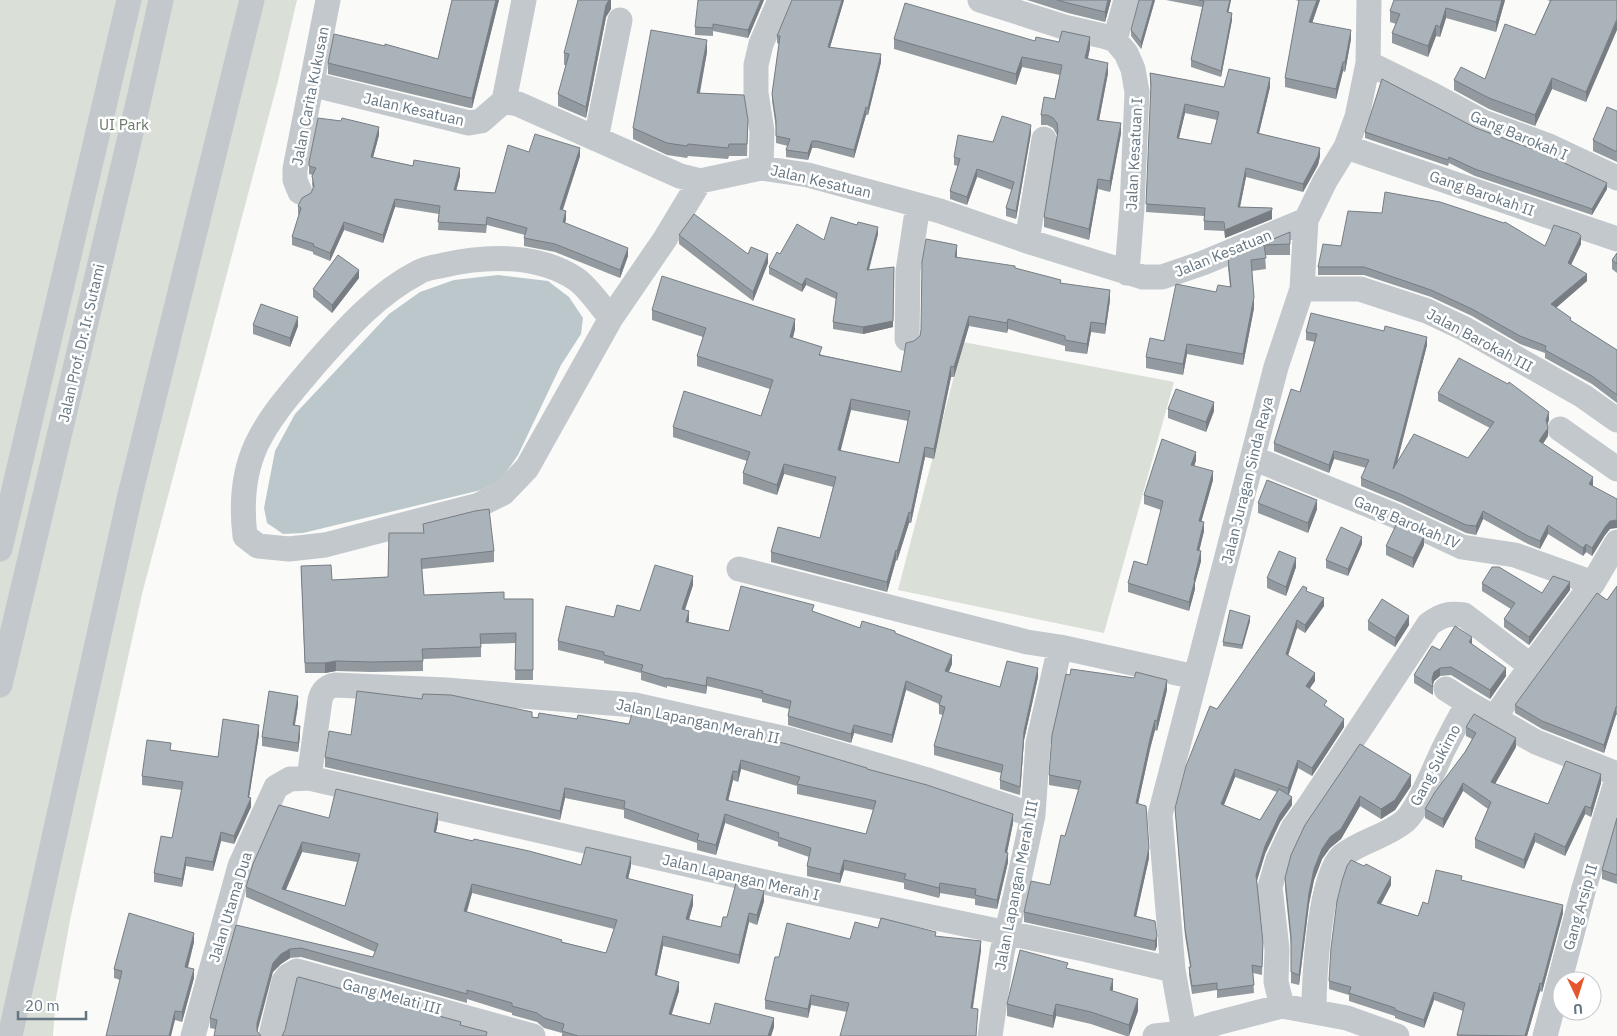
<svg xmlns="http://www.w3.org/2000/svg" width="1617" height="1036" font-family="'IBM Plex Sans',sans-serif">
<rect width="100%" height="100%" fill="#fafaf8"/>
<path fill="#dadfd7" d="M0,0H297L278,81L142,594L70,920L56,998L53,1036H0Z
M963,342L1174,382L1104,633L898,590Z"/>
<path fill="#bbc7cb" d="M498,275L548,281L569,297L583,318L581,334L561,365L518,455L500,481L481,490L303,533L283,534L267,523L264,508L275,451L295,414L389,314L420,292L454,280Z"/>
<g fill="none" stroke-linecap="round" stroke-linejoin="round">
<path stroke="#c3c8cc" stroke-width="25" d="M980,0L1064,27L1103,36L1115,40L1126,0
M1115,40L1126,53L1133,69L1137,92L1132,208L1127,273
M1368,63L1433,95L1483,122L1549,146L1617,178
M312,83L323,87L469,123L481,121L504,101
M504,101L518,104L680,176L700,181L761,168L808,175L940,211L1027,241L1143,277H1162L1203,263L1306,220
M504,101L524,0
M596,139L620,20
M1346,147L1617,239
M761,168L762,131L756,93V65L761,44L780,0
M300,192L295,180V169L328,0
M1027,241L1044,139
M1302,289H1360L1427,311L1465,329L1583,396L1617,420
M611,318C602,308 587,286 576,279C538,254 487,255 444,265C436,267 426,268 419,272C378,293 347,328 317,362C267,421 235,454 245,536L258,546L289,549L325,545L479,505L503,493L527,468L611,318L665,239L700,181
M907,339L908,271L918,205
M1560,429L1617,469
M1253,458L1396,516L1462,547L1515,555L1593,583
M0,549L129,0
M739,569L1027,642L1060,647L1195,677
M0,685L139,99L161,0
M1446,689L1468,703
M1494,718L1531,666
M309,778L320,700C322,691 326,687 335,685L446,690L635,705L791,740L931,781L1033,815
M1282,1006L1276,982L1277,949L1270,887L1278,860L1293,828L1311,803L1429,624C1442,615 1448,613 1464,615L1531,666L1593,583L1617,542
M1314,1012C1314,981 1319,876 1342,856C1362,840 1386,837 1405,821C1419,808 1434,769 1443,750C1451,734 1459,719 1468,703L1536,742L1617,774
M10,1036L130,495L252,0
M193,1036L240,866L276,787L290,779L309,778L778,885L1084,949L1173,970
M271,1036L284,981L288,976L297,971L533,1036
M990,1036L1002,952L1015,898L1033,815L1038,743L1060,647
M1155,1036L1184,1033L1217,1023L1282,1006L1347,1018L1397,1036
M1185,1036L1173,970L1160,815L1276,367L1302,289L1306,220L1325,181L1346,147L1357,117L1368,63L1369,0
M1545,1036L1584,888L1617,779"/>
</g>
<path fill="#929a9f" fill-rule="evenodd" d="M452,0H499L472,108H470L328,74V63L438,59Z
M611,0V9L606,17L586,118L558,106V94L566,65H564V53Z
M764,0L748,38L713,31V36L695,35V27Z
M844,0L830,47L881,62L868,115H866L854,158L817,148H812L808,160L786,157V150L788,146L776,143V128L772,101V94L779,44L777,43V36Z
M1027,0H1111L1105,22L1068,13Z
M1155,0L1141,49L1131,36V30Z
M1166,0H1231L1228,13L1232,20L1221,77L1191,67V60L1202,7Z
M1295,0H1320L1312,23L1351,39L1345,72L1343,71L1336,99L1285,87V78L1299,1Z
M1505,0L1496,32L1446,18L1440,37L1436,36L1428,57L1392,43V33L1396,24L1390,22V11Z
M1547,0H1617L1586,102L1552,89L1535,126L1489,109L1454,90V80L1485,79L1535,35L1550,1Z
M894,39L1035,41L1090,48L1088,59L1108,73L1099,120L1121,133L1110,192L1098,189L1089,240L1044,227V217L1057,135L1053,128L1047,125H1041V115L1055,99L1060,75L1022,67L1016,85L894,49Z
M707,52L700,93L748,120L747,156H729L728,159L688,156L687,158L667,155L633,139V128Z
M1150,73L1224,87H1270L1259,133L1320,156L1318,165L1303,192L1246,177L1240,207L1272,208V219L1225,238L1224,231L1204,230V216L1146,212L1151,91L1150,81ZM1185,113L1217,120L1211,144L1179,138Z
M1617,111V162L1593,151V140Z
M341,121L379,135L373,157L460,176L456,191L495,193L529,152L580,156L563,210L566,219L565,223L628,256L620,278L555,252L524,246V238L525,235L487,225L486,233L438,230L439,214L395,207L383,243L344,230L330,261L313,254V252L292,245V237L299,215L298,214V206L311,193L313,189L312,184L313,175L309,174V162Z
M1476,128L1607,189L1592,215L1475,176L1449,163L1448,166L1365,138V132Z
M1031,133L1016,219L1006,216V208L1012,190L977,177L967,205L950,199V191L958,166L954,165V157L993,142Z
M1290,232V255H1265L1266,269L1252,271L1254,308L1243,365L1187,354L1183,375L1146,368V357L1216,292L1230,287L1228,268V258Z
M878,234L869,270L893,327L863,334L833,329V322L836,299L806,285L802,292L769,274V267L780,254L824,240Z
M679,235L748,254L768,263L753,301L679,244Z
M1581,244L1571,265L1587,281L1556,308L1571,321L1617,350V403L1592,384L1545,358V353L1520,344L1472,316L1431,297L1364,275H1318V267L1341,246H1545Z
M1617,253V273L1612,269V260Z
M957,255V258L1015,268L1061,283L1110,300L1105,334L1091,332L1087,354L1065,351V346L1008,329L1007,333L969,326L954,377H951L934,459L925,457L911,523H909L897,561L896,560L887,592L771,562V552L820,538L833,487L784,474L777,495L743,484V473L747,461L673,437V427L761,416L770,389L697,366V356L703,337L652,320V310L795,329L793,338L822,355L901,372L914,341L920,336ZM851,410L908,421L899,463L840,451Z
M359,278L332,313L313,297V289Z
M253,325L298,326L290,347L253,334Z
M1306,332L1427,345L1397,463L1468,458L1490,428L1438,401V393L1549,420L1547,425L1548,436L1543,444L1593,485V486L1610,529L1605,535L1592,556L1586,552L1583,556L1548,534L1540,549L1528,544L1483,519L1476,535L1466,533L1402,503L1361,486V478L1366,468L1334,459L1329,473L1274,451V443L1300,392L1315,342L1306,340Z
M1168,409L1214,411L1206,432L1168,418Z
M1196,461L1194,465L1213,480L1201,522L1204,531L1199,551L1201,561L1195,583V589L1189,611L1128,592V583L1147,565L1161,510L1144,504V495Z
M1258,503L1317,509L1308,533L1258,513Z
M423,524L494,551V562L422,569L424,595L504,599H533V680H515L516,643L481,644V657L423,659V671L371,672L336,671L325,673H305L301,566L332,580L388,577L423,533Z
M1362,544L1348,576L1326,568V560Z
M1424,545L1413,568L1386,555V546Z
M1296,567L1286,596L1267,588V578Z
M1482,583L1542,593L1570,590L1529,645L1504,627V619L1511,609L1482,591Z
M693,585L685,610L689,620L688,622L729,631L814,612L860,628L895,633L952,664L949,672L1000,687L1038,677L1024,740L1020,795L1000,789V780L1001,773L934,755V746L943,715L939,714V704L906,690L892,743L854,733L851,743L788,725V716L789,709L762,702V699L707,686L706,694L667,686V688L641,680V673L604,663V661L558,650V641L614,617L640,611Z
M1617,586V715H1616L1604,753L1542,729L1515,713V705L1607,600Z
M1307,592L1324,606L1305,633L1297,628L1288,655L1315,681L1309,688L1344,727L1312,776L1298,768L1289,795L1292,805L1280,822L1265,854L1257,881L1263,942L1262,975L1253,973L1254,993L1217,998V990L1192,994L1189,975V967H1190L1185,936L1175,808L1217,709ZM1235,777L1277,792L1260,820L1224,805Z
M1250,621L1242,649L1223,646V642Z
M1368,621L1409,625L1395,647L1368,630Z
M1472,644L1506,676L1490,699L1451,675L1440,676L1434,681L1433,685V695L1414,683V675L1440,650Z
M1167,690L1157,731L1155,730L1150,749L1138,804L1149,858L1136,916L1155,921L1157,946L1155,951L1024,922V912L1050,885L1079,790L1049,785V775Z
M298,705L295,725L300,736L298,752L262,746V737Z
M532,717L577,719L629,724L652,717L867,769L1013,823L1007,853L1008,862L997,909L975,905V899L940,893L939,898L904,889V883L844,870L840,883L807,876V866L809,857L778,846V842L725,823L716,855L697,850V843L624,818V810L565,798L560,820L325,767V757L351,735ZM741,769L797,786V794L873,810L866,834L728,801L733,780L738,782Z
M1466,727L1516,747L1495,784L1548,804L1601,783L1591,817L1585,814L1565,856L1535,842L1524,869L1475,848V839L1488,809L1463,791L1443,828L1425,818V809L1465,752L1472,739L1466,736Z
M259,734L249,798L251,807L234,844L221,841L213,871L186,866L182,887L154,882V873L172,838L182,790L142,785V776L171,751L218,757Z
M1360,744L1411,786L1395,810L1381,819L1360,806L1341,839L1330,848L1322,859L1314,880L1309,904L1299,985L1291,983V946L1285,888V878Z
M329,818L438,822L436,832L473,841L581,865L631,866L628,879L693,905L689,920L721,927L727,917L764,901L757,925L749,922L739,964L663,946L657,975L679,991L671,1014L710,1024L774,1027L771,1036H562V1033L544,1028L537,1022L512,1015V1013L467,999V1003L301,957L290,958L281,964L215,1029L210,1028V1018L236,925L373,957L375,952L246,897V887ZM302,852L357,862L345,906L286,890ZM472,893L614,929L606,953L562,942L467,912Z
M1617,818V884L1602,879V870Z
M1364,866L1391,885L1381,904L1418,916L1428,904L1462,880L1563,913L1542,992L1540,991L1527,1036H1457L1463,1011L1434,1000L1424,1028L1395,1018V1016L1349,1001V995L1329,989V981Z
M878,928L936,936L981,950L973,1008L978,1019L847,1012L811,1005L808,1018L765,1009V1000L779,957L850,939Z
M194,942L188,968L194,978L182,1022L175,1020L120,980L114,978V969Z
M1068,968L1112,991L1138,1011L1129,1036H1126L1091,1024L1056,1016L1053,1028L1007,1016V1004Z"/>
<path fill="#777d82" d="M496,0H499L472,108V98Z
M609,0H611V9L606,17L586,118V107L606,5Z
M761,0H764L748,38V30Z
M842,0H844L828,54V47Z
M1108,0H1111L1105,22V12Z
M1153,0H1155L1141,49V42Z
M1230,0H1231L1227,19V12Z
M1317,0H1320L1309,32V22Z
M1502,0H1505L1496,32V22Z
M1446,8V18L1440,37V27Z
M1232,13V20L1221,77V71Z
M1617,19V30L1586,102V92Z
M1436,25V36L1428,57V46Z
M1351,30V39L1345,72V62Z
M1090,37V48L1085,69V58Z
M707,40V52L697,105V93Z
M881,54V62L868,115V108Z
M1022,57V67L1016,85V74Z
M1343,62V71L1336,99V89Z
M1108,63V73L1097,131V120Z
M1270,78V87L1257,141V133Z
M1552,78V89L1535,126V115Z
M1185,104V113L1177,146V138Z
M866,107V115L854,158V150Z
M1121,123V133L1110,192V181Z
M1031,125V133L1016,219V211Z
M379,127V135L371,165V157Z
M812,141V148L808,160V153Z
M580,148V156L560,217V209Z
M1320,148V156L1318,165L1303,192V184Z
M460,168V176L454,198V190Z
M1246,168V177L1238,216V207Z
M977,169V177L967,205V197Z
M1098,179V189L1089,240V229Z
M1607,183V189L1592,215V209Z
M395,199V207L383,243V235Z
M1272,210V219L1225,238V230Z
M566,211V219L563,230V222Z
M344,222V230L330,261V253Z
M878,227V234L867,276V270Z
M1581,236V244L1568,271V263Z
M957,245V255L955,268V257Z
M628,248V256L620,278V270Z
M768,254V263L753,301V292Z
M894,267L893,327L863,334V327Z
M359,270V278L332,313V305Z
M1587,274V281L1551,312V304Z
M806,278V285L802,292V285Z
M1110,290V300L1105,334V324Z
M1254,297V308L1243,365V354Z
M969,316V326L954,377V367Z
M298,317V326L290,347V338Z
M795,319V329L790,347V337Z
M1008,319V329L1007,333V323Z
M1091,322V332L1087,354V344Z
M1427,337V345L1393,477V469Z
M1187,344V354L1183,375V364Z
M951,366V377L934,459V449Z
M851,399V410L838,461V450Z
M1214,402V411L1206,432V422Z
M1549,412V420L1546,428V420Z
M1548,428V436L1539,449V441Z
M925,447V457L911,523V513Z
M1334,451V459L1329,473V465Z
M1196,452V461L1191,474V465Z
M784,464V474L777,495V485Z
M1213,471V480L1199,530V521Z
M1593,477V485L1589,492V484Z
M1317,500V509L1308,533V523Z
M1483,511V519L1476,535V526Z
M909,512V523L897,561V551Z
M1617,520V528L1610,529L1605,535L1592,556V548L1605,527L1610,521Z
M1204,522V531L1197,560V550Z
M1548,525V534L1540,549V541Z
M1424,536V545L1413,568V558Z
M1362,537V544L1348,576V569Z
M1586,544V552L1583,556V548Z
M896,550V560L887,592V582Z
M1201,551V561L1195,583V589L1189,611V602Z
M1296,558V567L1286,596V587Z
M693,576V585L682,618V609Z
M1570,582V590L1529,645V637Z
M1324,598V606L1305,633V625Z
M689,611V620L686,630V622Z
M1250,616V621L1242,649V645Z
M1409,616V625L1395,647V638Z
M1297,620V628L1286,662V654Z
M1472,637V645L1469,642Z
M952,655V664L945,679V671Z
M336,661V671L325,673V663Z
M1038,668V677L1024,740L1020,795L1024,731Z
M1440,668V676L1434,681L1432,686V679L1434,672Z
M1506,668V676L1490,699V690Z
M1315,673V681L1306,694V686Z
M707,677V686L706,694V686Z
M1167,680V690L1157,731V721Z
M906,681V690L892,743V735Z
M298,696V705L293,734V725Z
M1616,707V715L1604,753V745Z
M1344,719V727L1312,776V768Z
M1155,720V730L1150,749L1136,813V803L1150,739Z
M259,725V734L248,804L251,798V807L234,844V836L248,797Z
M854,725V733L851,743V734Z
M300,726V736L298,752V743Z
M1516,738V747L1491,791V782Z
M741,760V769L738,782V772Z
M1298,760V768L1288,796V788Z
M1235,769V777L1221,812V804Z
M733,771V780L726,810V800Z
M1601,774V783L1591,817V808Z
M1411,775V786L1395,810L1381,819V809Z
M1463,783V791L1443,828V819Z
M565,788V798L560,820V811Z
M1360,796V806L1341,839L1330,848L1322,859L1314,880L1309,904L1299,985V975L1309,893L1314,869L1322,849Z
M1292,797V805L1280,822L1265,854L1256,883V875L1265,846L1280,814Z
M1585,806V814L1565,856V847Z
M438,813V822L434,841V832Z
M725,814V823L716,855V845Z
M1013,814V823L1005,862V852Z
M221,832V841L213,871V862Z
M1535,833V842L1524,869V860Z
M302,842V852L282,898V889Z
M1149,848V858L1134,926V916Z
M1008,853V862L997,909V900Z
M186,857V866L182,887V879Z
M631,857V866L626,888V878Z
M844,860V870L840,883V874Z
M1391,877V885L1377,911V903Z
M940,883V893L939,898V888Z
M472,884V893L464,920V911Z
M764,891V901L757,925V915Z
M693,895V905L686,929V919Z
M1563,905V913L1542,992V984Z
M749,913V922L739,964V955Z
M194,933V942L185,976V967Z
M663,936V946L655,984V975Z
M1157,936V946L1155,951V941Z
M981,941V950L971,1018V1008Z
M290,949V958L281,964L273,972L257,1033V1023L273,963L281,954Z
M194,969V978L182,1022V1012Z
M1113,979V990H1110Z
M679,982V991L669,1023V1014Z
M1540,983V991L1527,1036H1525Z
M1434,992V1000L1424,1028V1020Z
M811,995V1005L808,1018V1009Z
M1138,999V1011L1129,1036V1025Z
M1056,1004V1016L1053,1028V1016Z
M175,1011V1020L171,1036H169Z
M774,1018V1027L771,1036H768Z"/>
<path fill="#aab3b9" stroke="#777d82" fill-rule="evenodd" d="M452,0H496L472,98H470L328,63L334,34L385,46V44L438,59Z
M578,0H609L606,5L586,107L558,94L569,54L564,53Z
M698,0H761L748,30L713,24V28L695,27Z
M792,0H842L828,47L881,54L868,108L866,107L854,150L817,141H812L808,153L786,150L790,139L776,136V121L772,94L780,36H777Z
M1057,0H1108L1105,12L1068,3Z
M1139,0H1153L1141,42L1131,30Z
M1199,0H1230L1227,12L1232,13L1221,71L1191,60L1204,1Z
M1299,0H1317L1309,22L1351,30L1345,62H1343L1336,89L1285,78Z
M1394,0H1502L1496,22L1446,8L1440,27L1436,25L1428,46L1392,33L1400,14L1390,11Z
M1551,0H1617V19L1586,92L1552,78L1535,115L1489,98L1454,80L1461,67L1485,79L1505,24L1535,35Z
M905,3L1035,41L1036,37L1059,42L1062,31L1090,37L1085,58L1108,63L1097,120L1121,123L1110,181L1098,179L1089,229L1044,217L1058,131L1057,123L1053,118L1047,115H1041L1044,97L1055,99L1062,65L1022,57L1016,74L894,39Z
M651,30L707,40L697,93L744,95L748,120L747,144H729L728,148L688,144L687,146L667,143L633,128Z
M1229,69L1270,78L1257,133L1320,148L1318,156L1303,184L1246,168L1238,207L1272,208V210L1225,230L1224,222L1204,221L1205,208L1146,204L1151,84L1150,73L1224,87ZM1185,104L1219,112L1211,144L1177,138Z
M1382,79L1476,128L1543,153L1607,183L1592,209L1475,169L1449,157L1448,160L1365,132Z
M1607,107L1617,111V152L1593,140Z
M1002,116L1031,125L1016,211L1006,208L1014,182L977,169L967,197L950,191L960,159L954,157L958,135L993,142Z
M318,118L341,121L342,118L379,127L371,157L413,166L414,160L460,168L454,190L495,193L508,145L529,152L535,134L580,148L560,209L566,211L563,222L628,248L620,270L555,244L524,238L527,228L487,217L486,225L438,222L440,206L395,199L383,235L344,222L330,253L313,246L314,244L292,237L301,208L298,206L302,198L311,193L314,186L312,176L316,168L309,166V162Z
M1385,192L1440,202L1504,223L1505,222L1545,246L1554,225L1578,233L1581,236L1568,263L1587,274L1551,304L1571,318L1570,320L1617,350V395L1592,376L1545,350L1546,346L1520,336L1472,309L1431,290L1364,267H1318L1323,244L1341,246L1348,211L1382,213Z
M694,214L748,254L751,247L768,254L753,292L679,235Z
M831,217L857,225L858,222L878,227L867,270L894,267L893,321L863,327L833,322L837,293L806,278L802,285L769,267L777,252L780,254L797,224L824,240Z
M1290,232V244L1264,245L1266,258L1251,260L1254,297L1243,354L1187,344L1183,364L1146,357L1150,338L1164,341L1176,284L1216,292L1218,285L1231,287L1228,258Z
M926,239L957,245L955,257L1015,266V268L1061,280L1060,283L1110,290L1105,324L1091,322L1087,344L1065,340V336L1008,319L1007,323L969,316L954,367L951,366L934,449L925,447L911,513L909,512L897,551L896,550L887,582L771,552L778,527L820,538L836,477L784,464L777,485L743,473L750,452L673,427L684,391L761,416L773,380L697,356L706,328L652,310L662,276L795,319L790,337L822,347L819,355L901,372L906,343L914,341L920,336L921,330L922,262ZM851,399L910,411L899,463L838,450Z
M1617,253V264L1612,260Z
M338,255L359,270L332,305L313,289Z
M261,304L298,317L290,338L253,325Z
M1311,313L1384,331L1385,326L1427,337L1393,469L1414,434L1468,458L1494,422L1438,393L1459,358L1508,384L1509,382L1549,412L1546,420L1548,428L1539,441L1593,477L1589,484L1617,499V520L1610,521L1605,527L1592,548L1586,544L1583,548L1548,525L1540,541L1528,536L1483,511L1476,526L1466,525L1402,495L1361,478L1369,460L1334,451L1329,465L1274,443L1291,389L1300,392L1317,334L1306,332Z
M1176,389L1214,402L1206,422L1168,409Z
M1162,439L1196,452L1191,465L1213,471L1199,521L1204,522L1197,550L1201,551L1194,580H1195L1189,602L1128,583L1134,561L1147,565L1163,501L1144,495Z
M1267,480L1317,500L1308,523L1258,503Z
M489,509L494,551L421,559L424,595L504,592V599H533V670H515L516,633L480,634L481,647L422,649L423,661L371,662L336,661L325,663H305L301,566L331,565L332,580L388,577L389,533H424L423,524L475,511Z
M1397,523L1424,536L1413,558L1386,546Z
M1341,527L1362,537L1348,569L1326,560Z
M1279,551L1296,558L1286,587L1267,578Z
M655,565L693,576L682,609L689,611L686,622L729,631L741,586L814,605L812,611L860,628L862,621L895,631V633L952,655L945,671L1000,687L1007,661L1038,668L1024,731L1020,787L1000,780L1003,765L934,746L945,707L939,705L942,696L906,681L892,735L854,725L851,734L788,716L791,701L762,693L763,691L707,677L706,686L667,678V679L641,671L643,665L604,655V652L558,641L566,606L614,617L617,605L640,611Z
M1492,567H1499L1542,593L1553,576L1570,582L1529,637L1504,619L1515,603L1482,583Z
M1303,586L1307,588L1306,591L1324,598L1305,625L1297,620L1286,654L1315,673L1306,686L1327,701L1324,705L1344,719L1312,768L1298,760L1288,788L1235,769L1221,804L1260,820L1279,789L1292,797L1280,814L1265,846L1256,875L1263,942L1262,967L1252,965L1254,985L1217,990V983L1192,986L1189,967H1191L1185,929L1175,808L1186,766L1210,706L1217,709Z
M1617,586V707H1616L1604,745L1542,721L1515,705L1597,593L1607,600Z
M1382,599L1409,616L1395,638L1368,621Z
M1230,610L1250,616L1242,645L1223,642Z
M1455,626L1472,637L1469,642L1506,668L1490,690L1451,667L1440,668L1434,672L1432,679L1433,687L1414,675L1432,646L1440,650Z
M1071,669L1134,678L1136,672L1167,680L1157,721L1155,720L1150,739L1136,803L1146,806L1149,848L1134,916L1155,921L1157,936L1155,941L1024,912L1031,881L1050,885L1061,835L1065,836L1081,781L1049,775L1052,735L1066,674L1070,675Z
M269,691L298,696L293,725L300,726L298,743L262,737Z
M357,691L422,699L423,694L451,695L532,712V717L538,718L539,713L577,719L578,715L629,724L633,710L652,714L651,717L716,728L787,744L867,768V769L927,785L1013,814L1005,852L1008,853L997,900L975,895L976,889L940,883L939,888L904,879L906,874L844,860L840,874L807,866L811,848L778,837L779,833L725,814L716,845L697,840L699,834L624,808L625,801L565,788L560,811L325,757L329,731L351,735ZM741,760L800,777L797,784L876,801L866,834L726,800L733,771L738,772Z
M1474,714L1516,738L1491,782L1548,804L1566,761L1601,774L1591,808L1585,806L1565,847L1535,833L1524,860L1475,839L1491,802L1463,783L1443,819L1425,809L1435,792L1465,752L1476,733L1466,727Z
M223,719L259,725L248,797L251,798L234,836L221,832L213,862L186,857L182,879L154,873L161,836L172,838L183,782L142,776L147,740L171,743L170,750L218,757Z
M1360,744L1411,775L1395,800L1381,809L1360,796L1341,829L1330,837L1322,849L1314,869L1309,893L1299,975L1291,972V937L1285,878L1291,855L1305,825Z
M336,789L438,813L434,832L473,841L474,839L529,851L581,865L586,847L631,857L626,878L693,895L686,919L721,927L723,917H727L736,883L764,891L757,915L749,913L739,955L663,936L655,975L679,982L669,1014L710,1024L715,1003L774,1018L768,1036H578L562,1031L564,1024L544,1018L537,1013L512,1006V1003L467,990V994L301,948L290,949L281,954L273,963L257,1023V1031L261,1036H214L217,1020L210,1018L236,925L373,957L378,944L246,887L253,864L279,805L329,818ZM302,842L360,854L345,906L282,889ZM472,884L617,920L606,953L561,942L562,940L464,911Z
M1617,818V875L1602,870Z
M1351,860L1364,866L1366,864L1391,877L1377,903L1418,916L1423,902L1428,904L1436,870L1462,876L1461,880L1563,905L1542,984L1540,983L1525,1036L1457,1035L1465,1003L1434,992L1424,1020L1395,1010V1008L1349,993L1351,987L1329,981L1331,948L1337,901L1342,881L1347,866Z
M129,913L194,933L185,967L194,969L182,1012L175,1011L169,1036H106L122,971L114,969Z
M881,918L936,932L935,936L981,941L971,1008L978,1009L976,1036H840L849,1003L811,995L808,1009L765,1000L775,957H779L787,923L850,939L855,922L878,928Z
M1020,950L1068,963L1066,968L1113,979L1110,990L1138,999L1129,1025L1091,1012L1056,1004L1053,1016L1007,1004Z
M299,977L461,1022L460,1025L487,1032L486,1036H282L285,1030L297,978Z"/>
<g text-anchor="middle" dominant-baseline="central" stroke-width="5" stroke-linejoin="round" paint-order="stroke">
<g font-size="15" fill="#657683" stroke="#fff">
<text transform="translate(310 96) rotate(-79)">Jalan Carita Kukusan</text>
<text transform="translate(414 109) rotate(13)">Jalan Kesatuan</text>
<text transform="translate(1519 135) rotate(23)">Gang Barokah I</text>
<text transform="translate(1134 154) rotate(-87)">Jalan Kesatuan I</text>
<text transform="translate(821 181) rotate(13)">Jalan Kesatuan</text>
<text transform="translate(1482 193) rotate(19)">Gang Barokah II</text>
<text transform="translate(1223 253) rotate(-22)">Jalan Kesatuan</text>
<text transform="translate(1480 340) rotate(28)">Jalan Barokah III</text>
<text transform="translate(81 343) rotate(-77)">Jalan Prof. Dr. Ir. Sutami</text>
<text transform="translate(1247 480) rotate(-76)">Jalan Juragan Sinda Raya</text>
<text transform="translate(1407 522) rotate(23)">Gang Barokah IV</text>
<text transform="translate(698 721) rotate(12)">Jalan Lapangan Merah II</text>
<text transform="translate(1435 765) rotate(-62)">Gang Sukirno</text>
<text transform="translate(741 877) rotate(13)">Jalan Lapangan Merah I</text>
<text transform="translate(1016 885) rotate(-79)">Jalan Lapangan Merah III</text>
<text transform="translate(230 907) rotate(-73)">Jalan Utama Dua</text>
<text transform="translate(1580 907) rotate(-74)">Gang Arsip II</text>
<text transform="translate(392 996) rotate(15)">Gang Melati III</text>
</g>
<g font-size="15" fill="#687a64" stroke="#fff">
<text x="124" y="124">UI Park</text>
</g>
</g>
<g transform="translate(1577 996) rotate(176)"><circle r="24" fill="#ffffff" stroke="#c1c8cd"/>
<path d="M0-4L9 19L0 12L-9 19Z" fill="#e4572e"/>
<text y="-8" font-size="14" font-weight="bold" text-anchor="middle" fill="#657683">U</text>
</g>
<path d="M18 1011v8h68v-8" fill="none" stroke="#657683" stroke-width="2.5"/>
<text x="25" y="1011" font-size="15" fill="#657683" stroke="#ffffff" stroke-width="4" paint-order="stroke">20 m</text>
</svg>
